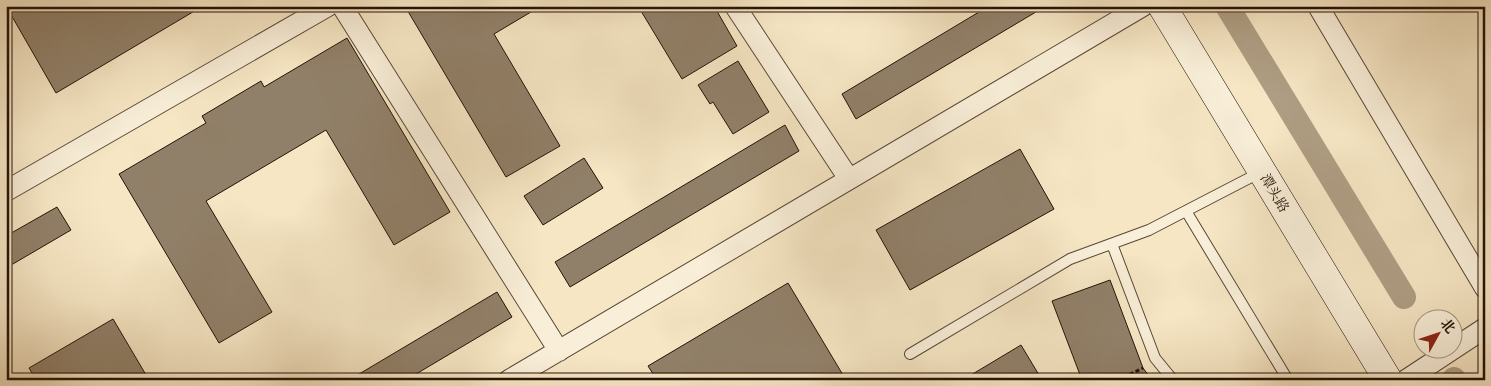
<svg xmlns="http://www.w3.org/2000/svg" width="1491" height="386" font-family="'Libre Caslon Text','Noto Serif SC',serif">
<rect width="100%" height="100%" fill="#f6e6c4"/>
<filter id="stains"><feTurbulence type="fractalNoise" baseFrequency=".004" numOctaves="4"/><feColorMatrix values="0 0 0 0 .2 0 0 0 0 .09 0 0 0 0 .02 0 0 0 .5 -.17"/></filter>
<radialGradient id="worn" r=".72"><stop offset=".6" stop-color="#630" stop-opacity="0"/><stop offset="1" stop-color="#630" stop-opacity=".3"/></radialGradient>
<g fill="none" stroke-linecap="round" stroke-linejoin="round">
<path stroke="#af9e84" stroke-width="24" d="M1227,6L1404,297
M1454,379V380"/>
</g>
<path fill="#918069" stroke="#241207" d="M6,6H203L56,93Z
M409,6H541L494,34L560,146L506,177L406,8Z
M638,6H714L737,46L682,79Z
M989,6H1046L856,119L842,94Z
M347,38L450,212L394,245L326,130L206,201L272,312L219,343L119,174L206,123L202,116L261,81L264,87Z
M738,61L769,112L733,134L713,102L710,104L698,85Z
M785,125L799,151L570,287L555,262Z
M1020,149L1054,209L910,290L876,230Z
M584,158L603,188L543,225L524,196Z
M57,207L71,230L6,268V236Z
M1110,280L1143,368L1152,380H1082L1052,301Z
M788,283L846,380H657L648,366Z
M497,292L512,317L406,380H349Z
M113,319L149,380H36L29,368Z
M1021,345L1042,380H967L966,378Z"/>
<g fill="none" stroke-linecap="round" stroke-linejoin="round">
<defs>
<path id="lane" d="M1186,211L1288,380
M1112,244L1155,358L1173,380
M910,354L1070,259L1149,230L1261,172"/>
<path id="street" d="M342,6L559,351
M735,6L849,179
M1318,6L1485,288
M6,191L328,6
M509,380L1143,6
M1406,380L1485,328"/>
<path id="secondary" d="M1162,6L1388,380"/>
</defs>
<use href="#lane" stroke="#584736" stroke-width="12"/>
<use href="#street" stroke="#584736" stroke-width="22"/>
<use href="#secondary" stroke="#241207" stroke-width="29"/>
<path stroke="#241207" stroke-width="3" stroke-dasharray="4 2.5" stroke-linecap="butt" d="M1118,380L1143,368"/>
<use href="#lane" stroke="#f9efd9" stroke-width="10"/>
<use href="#street" stroke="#f9efd9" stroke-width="20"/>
<use href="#secondary" stroke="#f9efd9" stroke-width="28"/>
</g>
<g text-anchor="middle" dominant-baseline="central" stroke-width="4" stroke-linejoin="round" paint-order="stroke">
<g font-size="14" fill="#241207" stroke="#f9efd9">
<text transform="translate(1275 193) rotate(59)">潭头路</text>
</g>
</g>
<rect width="1491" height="386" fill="none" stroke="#f6e6c4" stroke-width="25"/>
<rect x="8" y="8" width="1476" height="371" fill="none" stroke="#241207" stroke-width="2.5"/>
<rect x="12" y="12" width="1466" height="361" fill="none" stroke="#241207"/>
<g transform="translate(1438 334) rotate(50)"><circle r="24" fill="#f9efd9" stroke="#a49785"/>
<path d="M0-4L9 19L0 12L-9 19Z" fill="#8f2418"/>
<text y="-8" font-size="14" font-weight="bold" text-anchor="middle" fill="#241207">北</text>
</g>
<rect width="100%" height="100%" filter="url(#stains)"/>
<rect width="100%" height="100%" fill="url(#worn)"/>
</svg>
